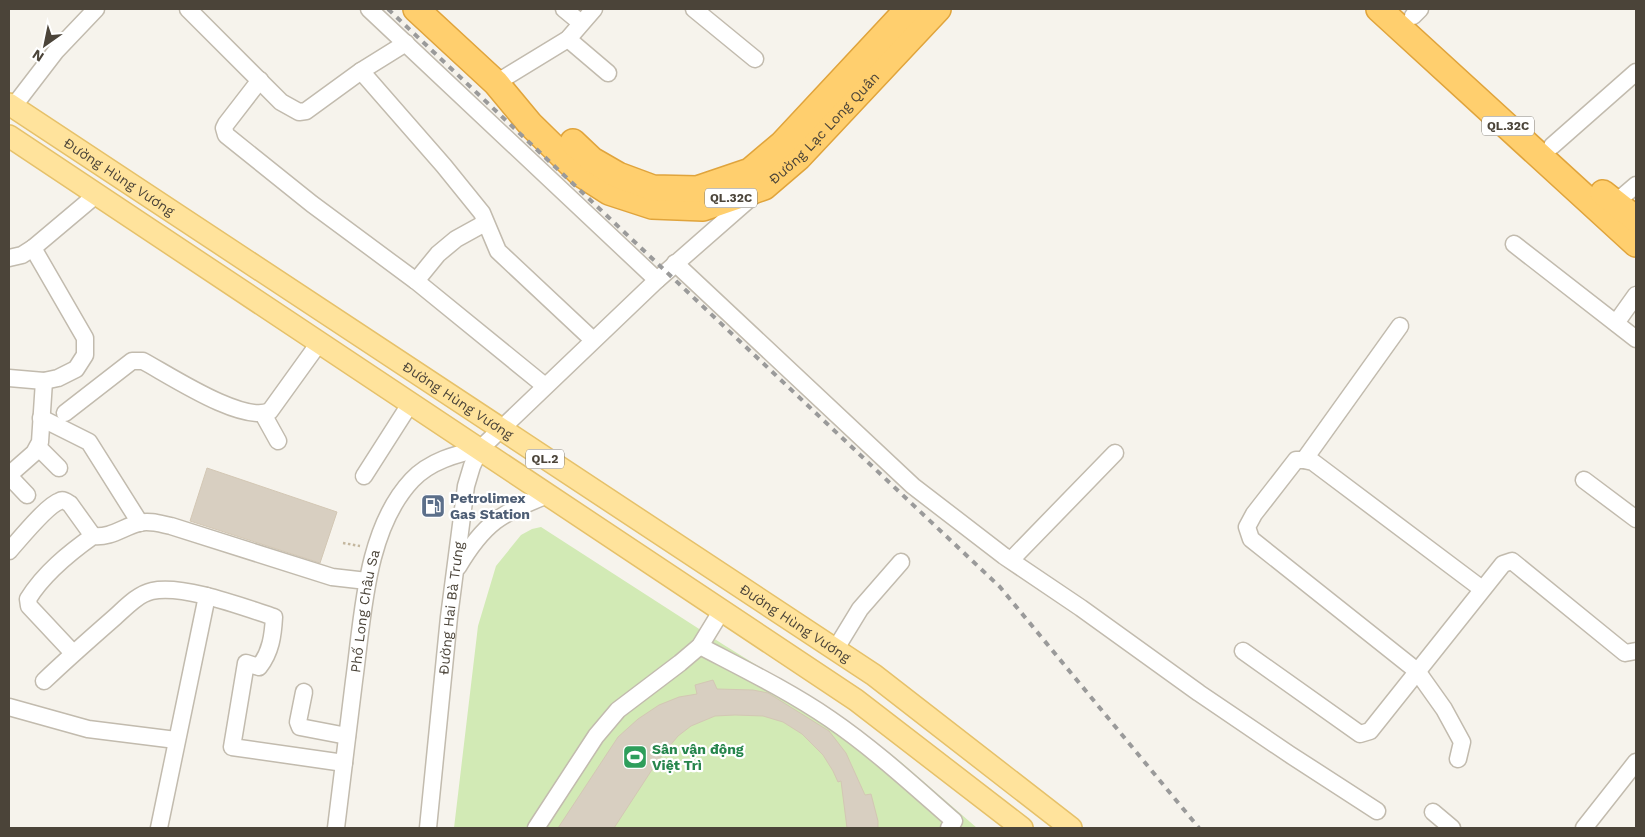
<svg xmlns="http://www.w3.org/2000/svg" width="1645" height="837" font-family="'Work Sans',sans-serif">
<rect width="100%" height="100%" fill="#f6f3ec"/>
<path fill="#d2eab5" d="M541,527L724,645L852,724L901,762L977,828H454L478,626L496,566L521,535L532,529Z"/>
<path fill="#d8cfc1" stroke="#d3c7b4" d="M207,468L337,512L320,563L190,521Z
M713,680L717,689L753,690L768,693L829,731L846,753L865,795L871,794L878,821V828H847L841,781L838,782L833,771L823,755L802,734L783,722L763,716L735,715L715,716L691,726L678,736L659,759L614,828H558L618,737L638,719L659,705L679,697L697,694L695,685Z"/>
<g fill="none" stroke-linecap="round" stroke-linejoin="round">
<defs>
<g id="minor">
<path d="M188,9L281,102L299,112L306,111L361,71L406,43"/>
<path d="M369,9L657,280"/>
<path d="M564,9L581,23"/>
<path d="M694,9L755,59"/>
<path d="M1413,16L1420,9"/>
<path d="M568,39L608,73"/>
<path d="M361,71L444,166L482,213L498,251L593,340"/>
<path d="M260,80L226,124L224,128L226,135L312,204L416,281L545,386"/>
<path d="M496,83L568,39L594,9"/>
<path d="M13,107L56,51L96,9"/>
<path d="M1552,146L1636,72"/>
<path d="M1615,203L1636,185"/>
<path d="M1514,244L1636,339"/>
<path d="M9,258L22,255L33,248L96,195"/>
<path d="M675,263L913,486L1004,556L1081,608L1199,693L1289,754L1377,811"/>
<path d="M416,281L438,254L456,239L485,223"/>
<path d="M1616,323L1636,295"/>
<path d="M9,378L44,381L58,378L76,369L85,355V338L33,248"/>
<path d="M65,413L132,361H143C169,375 243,424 270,411L319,343"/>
<path d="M263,414L278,441"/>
<path d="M41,418L89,442L140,523"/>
<path d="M38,447L59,468"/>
<path d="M1304,460L1400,326"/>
<path d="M9,475L34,453L40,442L44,381"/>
<path d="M9,476L27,495"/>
<path d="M364,476L410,404"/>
<path d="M1584,480L1636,519"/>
<path d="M9,551C19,540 47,505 60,501C63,499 67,502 70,504L93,536"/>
<path d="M1011,560L1115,453"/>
<path d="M458,567C484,523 501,513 548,495"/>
<path d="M700,646C744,669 789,691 830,719C874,749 914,786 954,821L949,828"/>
<path d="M835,650L860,609L901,562"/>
<path d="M1243,651L1360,734L1370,731L1503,564L1512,561L1625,653L1636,651"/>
<path d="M73,653L29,606L28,599C44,573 69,553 93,536C111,538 123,527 139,523C149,520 161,524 171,526L332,577L367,581"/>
<path d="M44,681C67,659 91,638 115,617C125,608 138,594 152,591C183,584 243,607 274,617C273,635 271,652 259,667L246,663L232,747L344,763"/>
<path d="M304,692L298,722L300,727L347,736"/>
<path d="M9,707L88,729L176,740"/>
<path d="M1458,759L1462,742L1444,709L1417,671L1251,539L1247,527L1254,514L1296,460H1304L1313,462L1482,589"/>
<path d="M1433,812L1452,828"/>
<path d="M159,828L207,596"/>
<path id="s1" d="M336,828C342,779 348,730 354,681C363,617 365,530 412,480C430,461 456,454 480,449"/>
<path id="s2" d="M428,828L449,617L466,486L472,466L480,449L500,430L657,280L754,195"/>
<path d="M536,828L596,736L618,710L680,663L700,646L722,610"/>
<path d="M1584,828L1636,762"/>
</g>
<g id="major">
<path id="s3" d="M9,104L874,675L1071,828"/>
<path d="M9,136L856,700L1022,828"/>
</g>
<g id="highway">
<path id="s4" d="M416,9L496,83L530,124L581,174L609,192L652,206L703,208L764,187L799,157L938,9"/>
<path d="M1379,9L1636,244"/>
<path d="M573,142L592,160L618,175L653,188L697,189L750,171L782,144L908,9"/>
<path d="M1603,193L1636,219"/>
</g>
</defs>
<use href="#minor" stroke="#c2bbae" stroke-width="19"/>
<use href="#major" stroke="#e6c16a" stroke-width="24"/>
<use href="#highway" stroke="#e0a43c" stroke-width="28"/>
<path stroke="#c4b79f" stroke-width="2.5" stroke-dasharray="2.5 2.5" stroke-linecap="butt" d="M343,543L360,546"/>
<use href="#minor" stroke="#fff" stroke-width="16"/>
<use href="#major" stroke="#ffe39c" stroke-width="21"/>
<use href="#highway" stroke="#ffcf6e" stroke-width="25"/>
<path stroke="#9a9a9a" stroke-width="4" stroke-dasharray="6 6" stroke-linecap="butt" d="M388,9L1000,587L1199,828"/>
</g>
<defs>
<symbol id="fuel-square" viewBox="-11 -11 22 22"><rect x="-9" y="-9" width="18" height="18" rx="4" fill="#5c6f8a" stroke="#fff"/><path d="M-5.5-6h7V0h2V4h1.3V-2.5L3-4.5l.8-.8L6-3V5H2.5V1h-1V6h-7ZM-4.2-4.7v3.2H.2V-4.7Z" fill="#fff"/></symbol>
<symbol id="stadium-square" viewBox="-11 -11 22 22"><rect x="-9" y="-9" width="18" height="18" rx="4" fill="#2e9e5b" stroke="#fff"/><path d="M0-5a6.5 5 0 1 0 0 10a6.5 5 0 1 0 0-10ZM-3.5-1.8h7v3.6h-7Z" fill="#fff"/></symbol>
</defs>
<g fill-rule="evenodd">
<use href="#fuel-square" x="419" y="492" width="28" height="28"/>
<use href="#stadium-square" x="621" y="743" width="28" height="28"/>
</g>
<g text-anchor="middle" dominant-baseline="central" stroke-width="4.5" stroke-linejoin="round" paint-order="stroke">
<g fill="#fff" stroke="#817c74" stroke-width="1">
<rect x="1482" y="116.5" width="52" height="19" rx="4"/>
<rect x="705" y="188.5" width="52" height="19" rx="4"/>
<rect x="526" y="449.5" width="38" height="19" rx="4"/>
</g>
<g font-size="12" font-weight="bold" fill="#4b4439">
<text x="1508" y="126">QL.32C</text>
<text x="731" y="198">QL.32C</text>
<text x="545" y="459">QL.2</text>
</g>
<g font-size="14" fill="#4b4439" stroke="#fff">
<text stroke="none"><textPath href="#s4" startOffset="512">Đường Lạc Long Quân</textPath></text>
<text stroke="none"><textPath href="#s3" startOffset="132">Đường Hùng Vương</textPath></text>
<text stroke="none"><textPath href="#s3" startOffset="538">Đường Hùng Vương</textPath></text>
<text stroke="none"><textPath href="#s2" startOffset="221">Đường Hai Bà Trưng</textPath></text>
<text stroke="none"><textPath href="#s1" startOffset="219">Phố Long Châu Sa</textPath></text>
<text stroke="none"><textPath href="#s3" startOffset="942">Đường Hùng Vương</textPath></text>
</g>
<g font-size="14" font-weight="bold" fill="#4e5e75" stroke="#fff" text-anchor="start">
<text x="450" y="498">Petrolimex<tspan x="450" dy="16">Gas Station</tspan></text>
</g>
<g font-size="14" font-weight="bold" fill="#27864d" stroke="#fff" text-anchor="start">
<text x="652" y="749">Sân vận động<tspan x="652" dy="16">Việt Trì</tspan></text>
</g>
</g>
<rect width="1645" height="837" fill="none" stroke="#4b4439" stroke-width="20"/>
<g transform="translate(45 45) rotate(213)" stroke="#ffffff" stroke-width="4" paint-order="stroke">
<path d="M0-4L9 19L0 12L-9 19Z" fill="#4b4439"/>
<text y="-8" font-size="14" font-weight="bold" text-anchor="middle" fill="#4b4439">N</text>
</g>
</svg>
